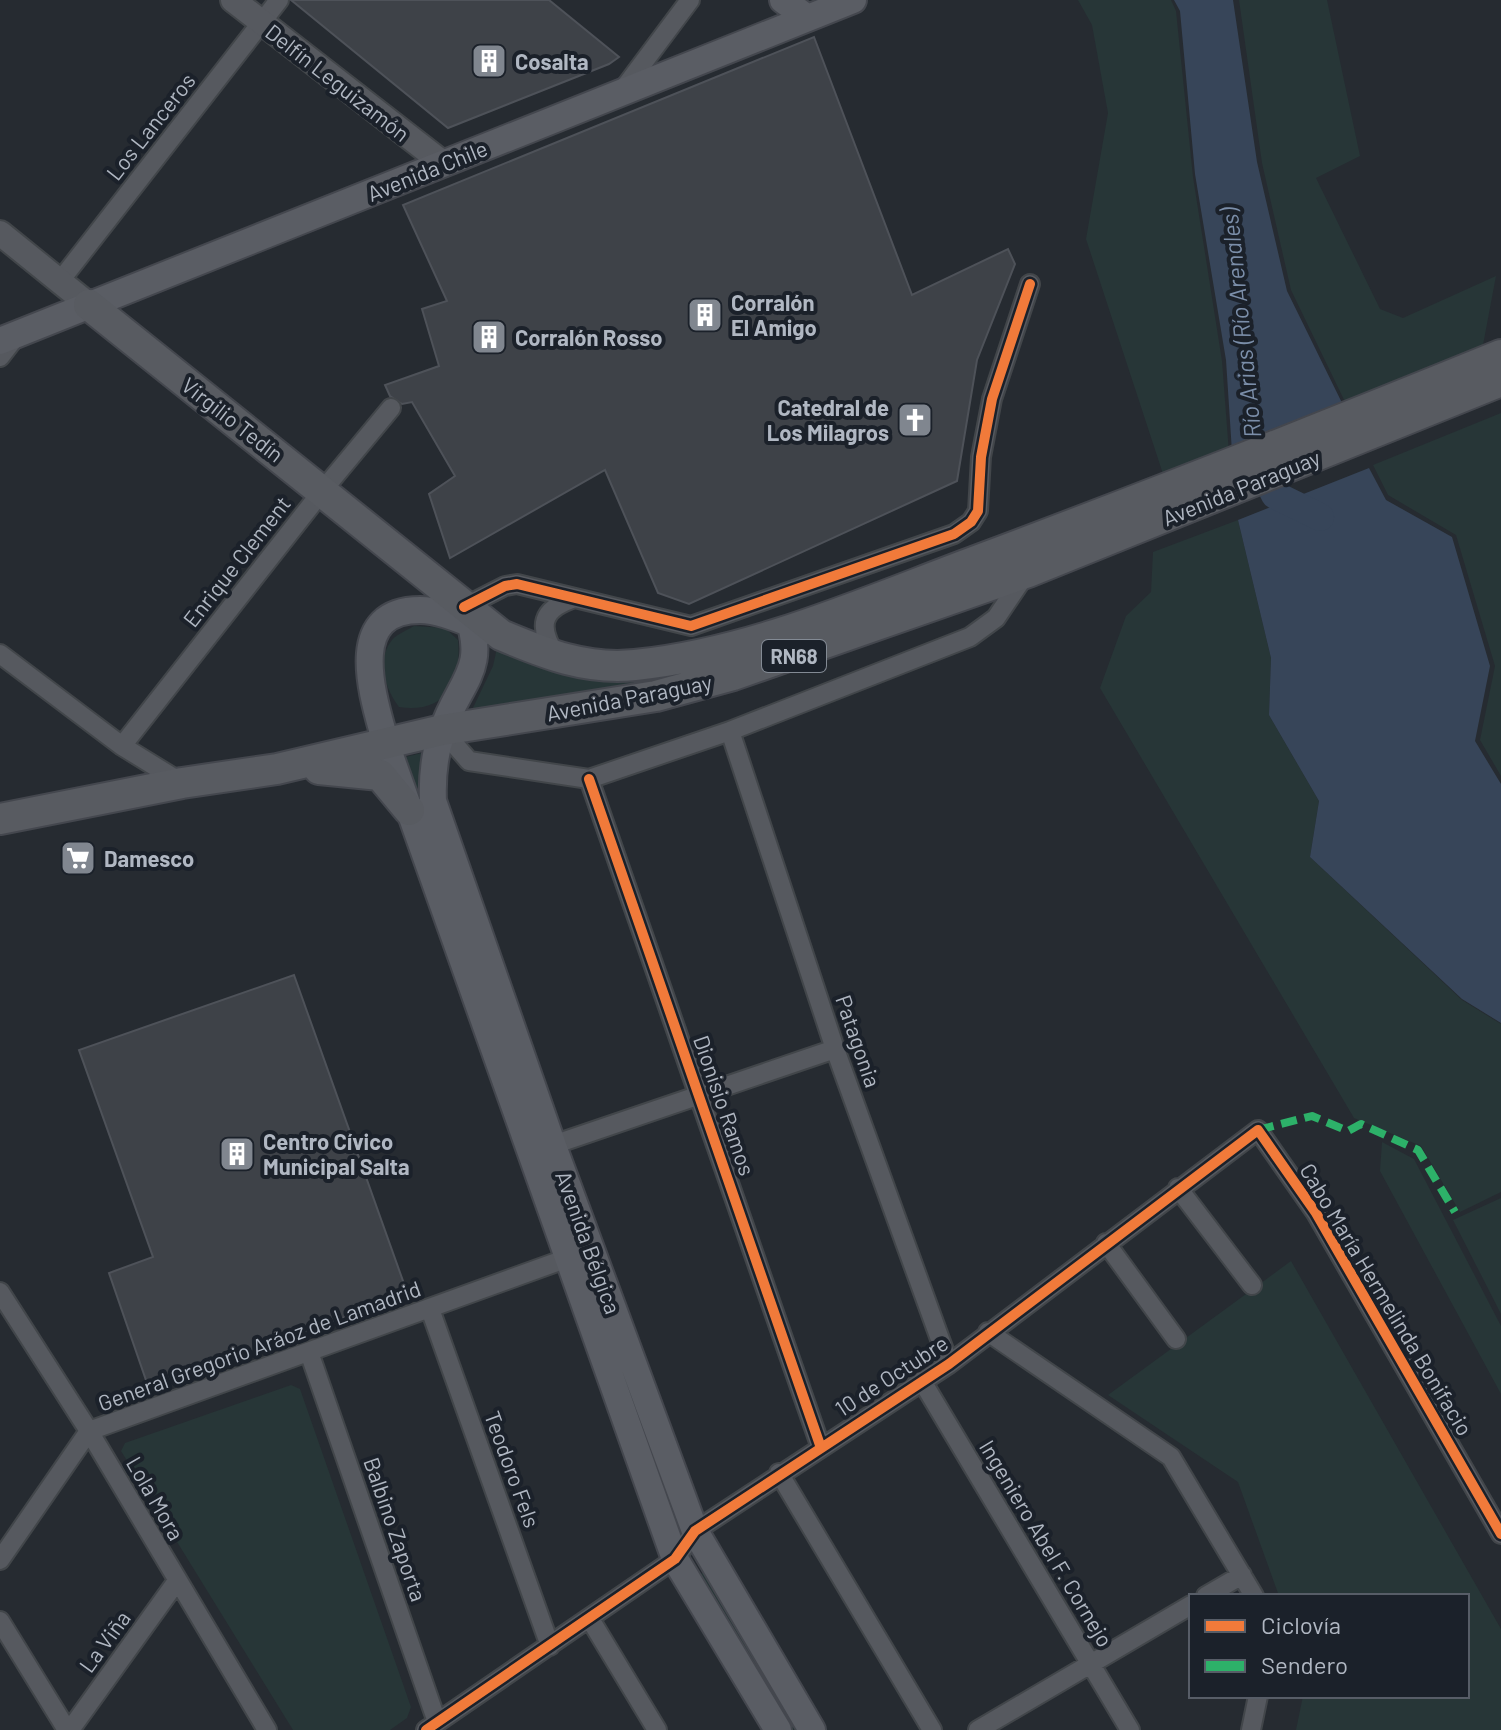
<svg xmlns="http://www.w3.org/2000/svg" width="1501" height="1730" font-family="Barlow,sans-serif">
<rect width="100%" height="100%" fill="#262b31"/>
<path fill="#273637" d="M1078,0H1171L1176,11L1193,177L1222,361L1229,453L1164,477L1086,239L1108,113L1092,25Z
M1239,0H1327L1360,156L1316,178L1380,309L1403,318L1496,276L1483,345L1347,406L1291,290L1262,163Z
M1501,413V776L1480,740L1495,666L1456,535L1388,495L1373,465Z
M1238,520L1271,658L1269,715L1319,801L1310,857L1462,1000L1501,1024V1192L1460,1212L1421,1146L1354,1118L1100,688L1126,616L1151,592L1153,552Z
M414,626L445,628L458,640C462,682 446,714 399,707C385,689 376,660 392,640C397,634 408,630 414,626Z
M497,648L636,678L637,682L471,712L493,666Z
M422,753L418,787L416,792L401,758Z
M1382,1142L1414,1159L1501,1326V1394L1380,1171Z
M1501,1198V1314L1453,1220Z
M1291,1261L1501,1629V1730H1296L1303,1696H1467V1596H1279L1238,1482L1108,1395Z
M291,1385L300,1389L411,1707L407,1718L390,1730H293L121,1451L125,1443Z
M704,1572L801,1730H788L699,1575Z"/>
<path fill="#374559" d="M1174,0H1233L1257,162L1287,291L1344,407L1232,452L1226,360L1195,174L1180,11Z
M1369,468L1386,500L1452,537L1490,666L1475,741L1501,784V1023L1462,999L1310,857L1319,801L1269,715L1271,658L1238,520Z"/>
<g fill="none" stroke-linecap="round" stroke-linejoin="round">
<path stroke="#374559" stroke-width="28" d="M1255,455L1275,495L1320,517"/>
</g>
<path fill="#3e4248" stroke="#4e5259" stroke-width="2" d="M291,0H549L619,57L609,64L448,128Z
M814,37L912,295L1008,249L1015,264L977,360L957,481L689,604L658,593L605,470L450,558L429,494L455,476L412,402L402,404L390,396L385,385L439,366L422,309L447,301L403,205Z
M294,975L408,1295L148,1386L109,1273L153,1257L79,1050Z"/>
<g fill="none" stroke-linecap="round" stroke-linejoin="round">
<defs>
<path id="minor" d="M622,91L690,0
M60,281L279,0
M0,357L17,335
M464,607L505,586L517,584L691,626L954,534L971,522L978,511L981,457L992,399L1030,284
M0,654L122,746L182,783
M556,656C537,626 541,609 575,598
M442,730L469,761L589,779L730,731L970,637L996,618L1025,575
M730,731L835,1049L949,1364
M122,746L323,490L391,408
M589,779L820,1445
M544,1148L835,1049
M1178,1188L1252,1285
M1106,1243L1176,1339
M0,1292L89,1431L267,1730
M430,1309L550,1646
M988,1332L1171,1457L1254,1596
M309,1352L437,1722
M922,1381L1130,1730
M779,1473L932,1730
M0,1560L89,1431L579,1254
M1206,1596L1242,1575
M590,1619L657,1730
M0,1621L67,1730
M70,1730L177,1581
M426,1730L675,1559L695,1531L949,1364L1258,1130L1316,1213L1501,1534
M978,1730L1191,1605
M1251,1730L1258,1696"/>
<path id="tertiary" d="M233,0L444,164
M0,233L89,305"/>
<path id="secondary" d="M783,0L806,17
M0,341L853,0
M467,614C489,671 457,683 442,732C434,755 432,778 433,801L553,1146L695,1531L812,1730
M490,631C469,624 443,610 420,610C342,610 375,702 386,744L675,1559L778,1730"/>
<path id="primary" d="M89,305L501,635C546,654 586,670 635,665C753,653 866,602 976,561C1152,495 1327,426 1501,355
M319,769L380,775L409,810
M0,819L182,783L277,769L442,730L656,696L733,675L1028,572L1501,381"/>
</defs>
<use href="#minor" stroke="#42464a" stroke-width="22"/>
<use href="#tertiary" stroke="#42464a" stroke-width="28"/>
<use href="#secondary" stroke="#44474e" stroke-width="30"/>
<use href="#primary" stroke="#44474e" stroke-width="34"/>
<use href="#minor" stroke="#56595f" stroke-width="18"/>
<use href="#tertiary" stroke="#56595f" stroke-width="24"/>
<use href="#secondary" stroke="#5a5d64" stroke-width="26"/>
<use href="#primary" stroke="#585b61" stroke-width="30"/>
<path stroke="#2db169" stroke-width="8" stroke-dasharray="16 8" stroke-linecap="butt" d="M1258,1130L1312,1116L1348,1131L1361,1124L1418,1150L1455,1212"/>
<defs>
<path id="cycleway" d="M464,607L505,586L517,584L691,626L954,534L971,522L978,511L981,457L992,399L1030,284
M589,779L820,1445
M426,1730L675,1559L695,1531L949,1364L1258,1130L1316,1213L1501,1534"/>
</defs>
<use href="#cycleway" stroke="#1b212a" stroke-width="15"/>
<use href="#cycleway" stroke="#f17a3a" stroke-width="10"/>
</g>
<defs>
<symbol id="building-square" viewBox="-11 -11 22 22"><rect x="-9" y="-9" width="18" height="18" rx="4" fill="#80868f" stroke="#1b212a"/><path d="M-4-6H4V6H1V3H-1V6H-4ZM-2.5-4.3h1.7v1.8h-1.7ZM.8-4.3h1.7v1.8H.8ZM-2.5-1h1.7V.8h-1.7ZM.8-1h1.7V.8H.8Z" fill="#fff"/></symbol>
<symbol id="church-square" viewBox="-11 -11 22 22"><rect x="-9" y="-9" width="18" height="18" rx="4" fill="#80868f" stroke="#1b212a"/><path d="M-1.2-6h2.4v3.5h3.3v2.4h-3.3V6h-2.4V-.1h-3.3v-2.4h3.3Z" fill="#fff"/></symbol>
<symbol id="supermarket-square" viewBox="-11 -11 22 22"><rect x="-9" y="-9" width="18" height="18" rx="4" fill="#80868f" stroke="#1b212a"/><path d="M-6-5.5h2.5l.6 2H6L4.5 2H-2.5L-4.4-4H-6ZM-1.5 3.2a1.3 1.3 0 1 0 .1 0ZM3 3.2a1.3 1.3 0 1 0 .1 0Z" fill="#fff"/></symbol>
</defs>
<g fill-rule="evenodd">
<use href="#building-square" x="469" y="41" width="40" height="40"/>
<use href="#building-square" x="685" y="295" width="40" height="40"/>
<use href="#building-square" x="469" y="317" width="40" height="40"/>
<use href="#church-square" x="895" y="400" width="40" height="40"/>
<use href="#supermarket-square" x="58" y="838" width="40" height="40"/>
<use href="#building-square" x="217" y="1134" width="40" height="40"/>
</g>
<g text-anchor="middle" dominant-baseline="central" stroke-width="8" stroke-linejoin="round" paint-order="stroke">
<rect fill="#1b212a" stroke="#838a94" stroke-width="2" x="762" y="640" width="64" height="32" rx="6"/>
<g font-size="20" font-weight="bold" fill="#b0b7c2">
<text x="794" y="656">RN68</text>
</g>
<g font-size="22" font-weight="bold" fill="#b0b7c2" stroke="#1b212a" text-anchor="start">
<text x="515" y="61">Cosalta</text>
<text x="731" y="302">Corralón<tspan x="731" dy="25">El Amigo</tspan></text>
<text x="515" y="337">Corralón Rosso</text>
<text x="889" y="407" text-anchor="end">Catedral de<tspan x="889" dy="25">Los Milagros</tspan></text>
<text x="104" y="858">Damesco</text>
<text x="263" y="1141">Centro Cívico<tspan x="263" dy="25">Municipal Salta</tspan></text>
</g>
<g font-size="22" fill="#b0b7c2" stroke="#1b212a">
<text transform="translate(338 82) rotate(38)">Delfín Leguizamón</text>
<text transform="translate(150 126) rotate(-52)">Los Lanceros</text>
<text transform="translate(427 170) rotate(-22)">Avenida Chile</text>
<text transform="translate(233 419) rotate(38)">Virgilio Tedín</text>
<text transform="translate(1241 487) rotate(-22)">Avenida Paraguay</text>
<text transform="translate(236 561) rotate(-52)">Enrique Clement</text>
<text transform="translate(629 697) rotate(-11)">Avenida Paraguay</text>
<text transform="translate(859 1041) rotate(71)">Patagonia</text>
<text transform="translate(725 1105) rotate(71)">Dionisio Ramos</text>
<text transform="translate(589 1242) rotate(70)">Avenida Bélgica</text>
<text transform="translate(1387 1299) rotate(59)">Cabo María Hermelinda Bonifacio</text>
<text transform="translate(259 1345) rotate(-20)">General Gregorio Aráoz de Lamadrid</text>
<text transform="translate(891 1375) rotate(-33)">10 de Octubre</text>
<text transform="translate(513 1469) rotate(70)">Teodoro Fels</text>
<text transform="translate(156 1498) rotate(60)">Lola Mora</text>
<text transform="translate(396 1529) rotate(71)">Balbino Zaporta</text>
<text transform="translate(1047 1543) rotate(59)">Ingeniero Abel F. Cornejo</text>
<text transform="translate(104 1641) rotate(-54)">La Viña</text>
</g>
<g font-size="24" font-style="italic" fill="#7b8ea9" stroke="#1b212a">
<text transform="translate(1240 323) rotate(-96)">Río Arias (Río Arenales)</text>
</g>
</g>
<rect x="1189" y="1594" width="280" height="104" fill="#1b212a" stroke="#575d67" stroke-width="2"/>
<rect x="1205" y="1620" width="40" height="12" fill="#f17a3a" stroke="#575d67" stroke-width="2"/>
<text x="1261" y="1634" font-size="24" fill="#b0b7c2">Ciclovía</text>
<rect x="1205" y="1660" width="40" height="12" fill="#2db169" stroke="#575d67" stroke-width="2"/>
<text x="1261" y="1674" font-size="24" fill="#b0b7c2">Sendero</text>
</svg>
